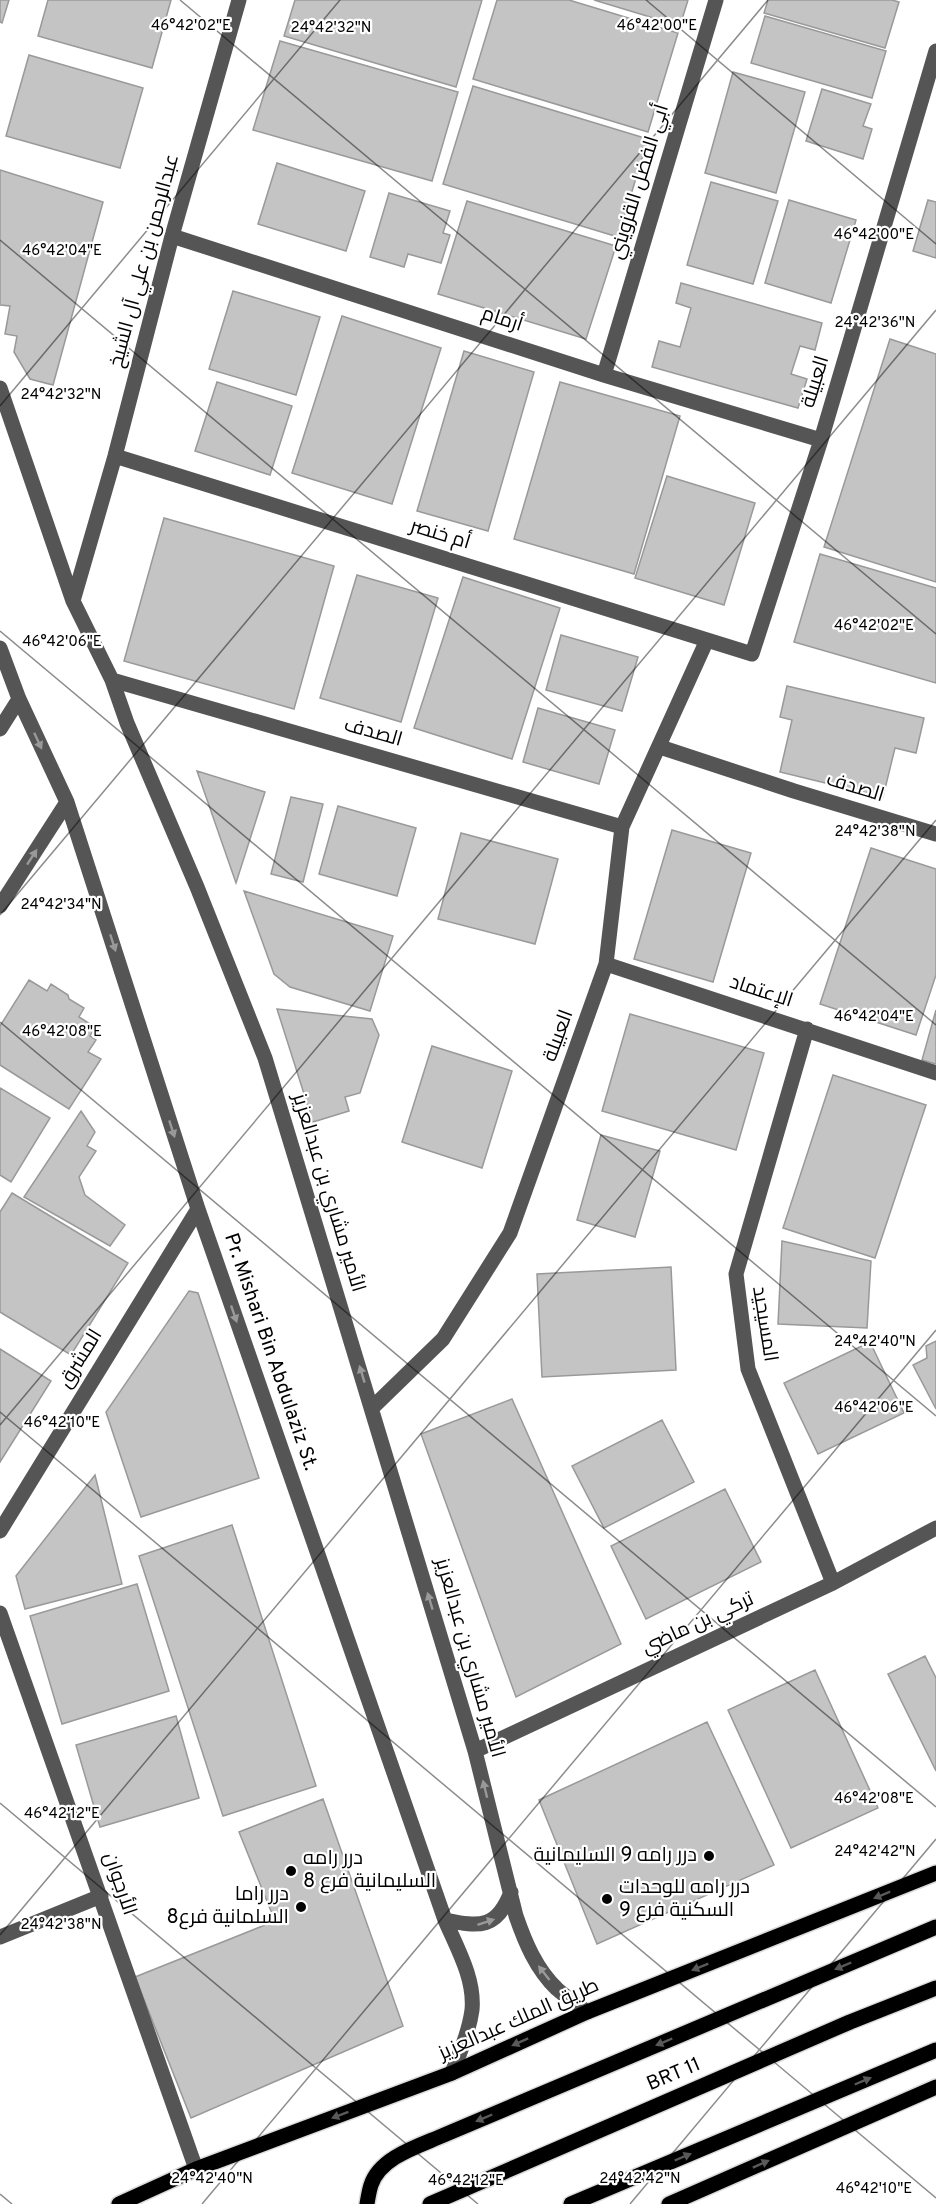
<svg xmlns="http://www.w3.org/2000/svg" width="936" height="2204" font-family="Overpass,Cairo,sans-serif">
<rect width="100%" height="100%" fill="#fff"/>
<path fill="#c4c4c4" stroke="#999" stroke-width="1.5" d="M0,0H9L2,23L0,22Z
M48,0H171L152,68L38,36Z
M295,0H482L456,87L284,36Z
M497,0H569L678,33L648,132L473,79Z
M594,0H688L680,26Z
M768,0H892L899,2L885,48L764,13Z
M765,16L886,51L872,98L751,63Z
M280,41L458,92L432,181L253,130Z
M29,55L143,88L120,168L6,136Z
M733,72L805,92L776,193L705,173Z
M473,86L648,139L618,237L443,184Z
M822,89L871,104L863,126L872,129L863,159L806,141Z
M277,163L365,191L346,251L258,224Z
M0,170L103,202L53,385L30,379L14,352L17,336L5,334L10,306L0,305Z
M711,182L778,201L753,284L687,265Z
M389,193L450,211L443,233L450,235L441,263L408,254L404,267L370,257Z
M789,200L856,220L831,303L765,283Z
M928,200L936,202V258L913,251Z
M467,201L616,246L586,339L438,294Z
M681,283L822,323L815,350L800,346L791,374L807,379L798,408L652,367L659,341L680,347L691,308L676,303Z
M233,291L320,317L296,395L209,369Z
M342,316L441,348L392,504L292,473Z
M890,339L936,354V582L824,547Z
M464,351L534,372L488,531L417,511Z
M217,382L292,406L270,475L195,451Z
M560,382L680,416L634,574L514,539Z
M667,476L755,503L724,605L635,578Z
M164,518L334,566L294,709L124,661Z
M820,554L936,588V683L794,642Z
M357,575L438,598L401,722L320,698Z
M463,577L560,608L512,759L414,728Z
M561,635L638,657L622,711L546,690Z
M787,686L924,718L916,753L895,748L883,797L780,772L792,720L780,717Z
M538,708L615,730L599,784L523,762Z
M197,771L265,792L236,883Z
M291,797L323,804L303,882L271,874Z
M338,806L416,828L397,896L319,874Z
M672,830L751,853L713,982L634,959Z
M461,833L558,859L535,944L438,919Z
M871,848L936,869V975L916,1035L820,1004Z
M244,891L393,936L370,1011L290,987L274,974Z
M29,980L47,991L51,984L68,995L69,999L84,1008L79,1017L95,1027L90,1036L96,1040L88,1052L101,1059L69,1109L0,1065V1026Z
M277,1009L372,1019L379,1035L360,1093L345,1097L349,1111L313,1122Z
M936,1010V1064L922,1060Z
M630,1014L764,1053L736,1150L602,1111Z
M432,1046L512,1071L482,1168L402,1142Z
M833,1075L926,1105L875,1258L783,1228Z
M0,1088L50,1118L11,1182L0,1175Z
M81,1111L95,1132L87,1146L96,1151L79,1177L85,1195L125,1225L110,1246L24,1197Z
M601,1135L660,1151L635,1237L577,1220Z
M12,1193L128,1263L71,1355L0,1312V1212Z
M782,1241L871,1261L867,1328L778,1324Z
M671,1267L676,1370L542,1377L537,1274Z
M189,1291L198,1293L259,1478L141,1517L106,1412Z
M936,1341V1409L913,1365L927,1358L926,1346Z
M870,1342L904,1413L818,1454L784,1383Z
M0,1349L51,1381L0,1462Z
M512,1399L621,1644L516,1697L421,1434Z
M662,1420L694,1482L604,1528L572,1466Z
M95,1475L122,1584L25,1609L16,1576Z
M725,1489L761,1562L646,1619L611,1546Z
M232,1525L316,1786L223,1816L139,1556Z
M137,1584L169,1691L62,1724L30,1616Z
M925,1656L936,1678V1771L888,1674Z
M815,1670L878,1808L791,1848L728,1710Z
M176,1716L199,1798L100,1827L76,1745Z
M707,1722L774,1865L597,1944L539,1800Z
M323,1799L403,2026L191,2118L135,1977L275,1921L239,1832Z"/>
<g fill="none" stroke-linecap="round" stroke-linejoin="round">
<defs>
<path id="major" d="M119,2204L196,2169L452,2073L587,2012L936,1873
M367,2204C368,2198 369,2191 371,2185C380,2157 419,2146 444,2135L936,1927
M430,2204L850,2022L936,1988
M571,2204L936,2050
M669,2204L936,2087"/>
</defs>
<use href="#major" stroke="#dbdbdb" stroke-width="18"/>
<path stroke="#555" stroke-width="15" d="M172,236L604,375L821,440
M604,375L716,0
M0,388L73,601L112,680L127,723L197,887L265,1058L475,1751L516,1916C525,1942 536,1969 557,1989C566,1997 577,2004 587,2012
M115,456L752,654L821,440L936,51
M73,601L115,456L172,236L239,0
M0,648L19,699L67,802L198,1209L445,1920C457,1948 475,1979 472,2010C469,2032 460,2052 452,2073
M112,680L622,827
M0,729L19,699
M660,747L794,791L936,834
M0,906L67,802
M606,964L936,1073
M807,1029L736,1274L748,1369L833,1583
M372,1408L443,1339L510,1233L606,964L622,827L707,640
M0,1531L198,1209
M0,1613L196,2169
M475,1751L833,1583L936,1528
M445,1920C480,1927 497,1929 511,1892
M0,1937L101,1896"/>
<use href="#major" stroke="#000" stroke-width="15"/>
</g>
<defs><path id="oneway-solid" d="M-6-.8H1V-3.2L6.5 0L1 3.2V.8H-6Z" transform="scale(1.5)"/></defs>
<g fill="#999">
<use href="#oneway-solid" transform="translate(38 741) rotate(65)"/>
<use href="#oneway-solid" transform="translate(32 857) rotate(-57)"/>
<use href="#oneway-solid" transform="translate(113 943) rotate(72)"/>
<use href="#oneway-solid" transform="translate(172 1129) rotate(72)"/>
<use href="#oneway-solid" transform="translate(234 1314) rotate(71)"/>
<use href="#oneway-solid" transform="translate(362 1374) rotate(-107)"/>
<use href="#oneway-solid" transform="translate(430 1601) rotate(-107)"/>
<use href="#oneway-solid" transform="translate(485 1789) rotate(-104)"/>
<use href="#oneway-solid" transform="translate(486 1922) rotate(-18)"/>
<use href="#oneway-solid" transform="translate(544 1973) rotate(-128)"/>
</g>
<g fill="#595959">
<use href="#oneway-solid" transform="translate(882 1895) rotate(158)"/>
<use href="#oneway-solid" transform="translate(843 1966) rotate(157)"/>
<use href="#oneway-solid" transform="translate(700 1967) rotate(158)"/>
<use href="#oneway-solid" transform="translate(520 2042) rotate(156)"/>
<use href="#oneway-solid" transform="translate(664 2042) rotate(157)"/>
<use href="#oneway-solid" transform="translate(863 2081) rotate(-23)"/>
<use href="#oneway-solid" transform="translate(340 2115) rotate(159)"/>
<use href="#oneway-solid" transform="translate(484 2118) rotate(157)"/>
<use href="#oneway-solid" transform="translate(683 2157) rotate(-23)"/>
<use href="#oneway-solid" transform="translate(761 2164) rotate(-24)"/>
</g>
<path fill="none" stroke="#000" stroke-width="1.5" stroke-opacity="0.45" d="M180,0L936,634M646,0L936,244M0,240L936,1025M0,406L340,0M0,631L936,1416M0,915L768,0M0,1022L936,1807M0,1412L936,2198M0,1425L936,310M0,1803L478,2204M0,1935L936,820M0,2194L12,2204M202,2204L936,1330M630,2204L936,1839"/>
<g fill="#000" stroke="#fff" stroke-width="2">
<circle cx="709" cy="1856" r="6"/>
<circle cx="291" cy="1871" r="6"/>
<circle cx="607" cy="1899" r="6"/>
<circle cx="301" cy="1907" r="6"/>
</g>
<g text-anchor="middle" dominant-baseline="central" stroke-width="4.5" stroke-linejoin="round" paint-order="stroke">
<g font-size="20" fill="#000" stroke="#fff">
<text transform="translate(640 182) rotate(-73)">أبي الفضل القزويني</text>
<text transform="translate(145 261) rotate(-75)">عبدالرحمن بن علي آل الشيخ</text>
<text transform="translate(502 320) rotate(18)">أرمام</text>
<text transform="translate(816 382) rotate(-73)">العبيلة</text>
<text transform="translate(440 535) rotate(17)">أم خنصر</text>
<text transform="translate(373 733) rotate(16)">الصدف</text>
<text transform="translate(855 788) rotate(17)">الصدف</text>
<text transform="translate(761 992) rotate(18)">الإعتماد</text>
<text transform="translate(559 1036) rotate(-70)">العبيلة</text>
<text transform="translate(328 1193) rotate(73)">الأمير مشاري بن عبدالعزيز</text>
<text transform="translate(764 1324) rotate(81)">المسيجيد</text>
<text transform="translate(270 1352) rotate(71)">Pr. Mishari Bin Abdulaziz St.</text>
<text transform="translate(81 1359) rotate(-58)">المشرق</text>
<text transform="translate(698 1624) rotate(-25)">تركي بن ماضي</text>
<text transform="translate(469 1658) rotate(74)">الأمير مشاري بن عبدالعزيز</text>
<text transform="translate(119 1884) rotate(71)">الأرجوان</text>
<text transform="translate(519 2020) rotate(-24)">طريق الملك عبدالعزيز</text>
<text transform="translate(674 2075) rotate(-23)">BRT 11</text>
</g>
<g font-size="20" fill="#000" stroke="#fff" text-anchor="end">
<text x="697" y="1856">درر رامه 9 السليمانية</text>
<text x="303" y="1859" text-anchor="start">درر رامه<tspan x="303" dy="23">السليمانية فرع 8</tspan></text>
<text x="619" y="1888" text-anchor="start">درر رامه للوحدات<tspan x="619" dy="23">السكنية فرع 9</tspan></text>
<text x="289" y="1895">درر راما<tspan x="289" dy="23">السلمانية فرع8</tspan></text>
</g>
</g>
<g font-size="15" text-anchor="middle" fill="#000" stroke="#fff" stroke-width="4.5" stroke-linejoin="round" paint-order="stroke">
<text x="657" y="30">46°42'00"E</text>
<text x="191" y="30">46°42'02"E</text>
<text x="331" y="32">24°42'32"N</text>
<text x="874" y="239">46°42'00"E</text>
<text x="62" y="255">46°42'04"E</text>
<text x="875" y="327">24°42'36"N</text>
<text x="61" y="399">24°42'32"N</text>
<text x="874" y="630">46°42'02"E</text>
<text x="62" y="646">46°42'06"E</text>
<text x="875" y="836">24°42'38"N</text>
<text x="61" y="909">24°42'34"N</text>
<text x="874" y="1021">46°42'04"E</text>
<text x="62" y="1036">46°42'08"E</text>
<text x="875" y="1346">24°42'40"N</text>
<text x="874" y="1412">46°42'06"E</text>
<text x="62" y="1427">46°42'10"E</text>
<text x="874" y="1803">46°42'08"E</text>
<text x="62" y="1818">46°42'12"E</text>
<text x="875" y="1856">24°42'42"N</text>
<text x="61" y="1929">24°42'38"N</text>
<text x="212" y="2183">24°42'40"N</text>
<text x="640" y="2183">24°42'42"N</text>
<text x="466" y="2185">46°42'12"E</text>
<text x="874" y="2193">46°42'10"E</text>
</g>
</svg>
